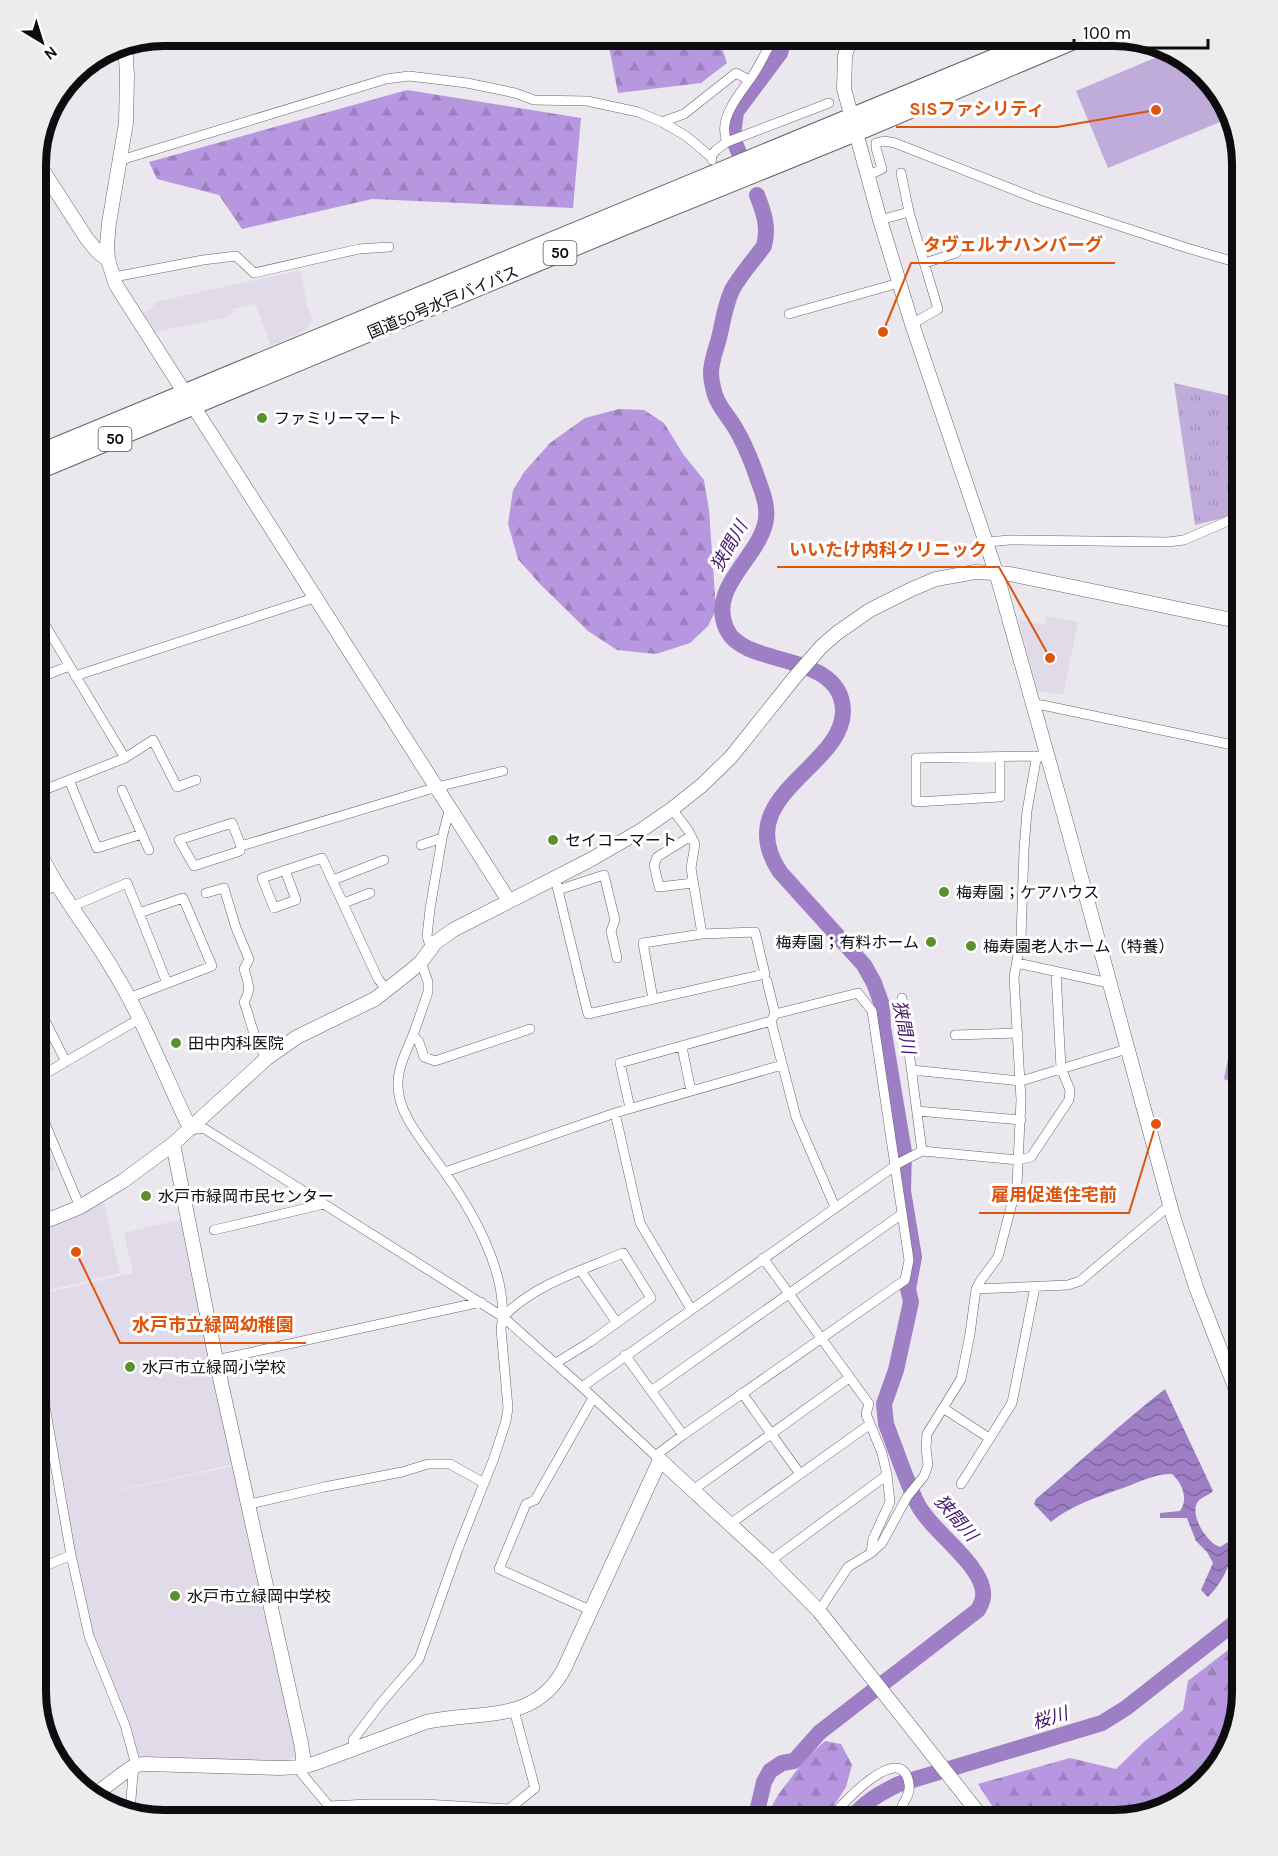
<svg xmlns="http://www.w3.org/2000/svg" width="1278" height="1856" font-family="Karla,'Noto Sans JP',sans-serif">
<defs>
<pattern id="forest-firs" width="22" height="20" patternUnits="userSpaceOnUse" patternTransform="scale(1.5)"><rect width="22" height="20" fill="#b797df"/><path d="M5 1l3.5 6h-7zM16 11l3.5 6h-7z" fill="#9c81be"/></pattern>
<pattern id="park-tufts" width="24" height="20" patternUnits="userSpaceOnUse" patternTransform="scale(1.5)"><rect width="24" height="20" fill="#c0acda"/><path d="M3 7l-1-3M5 7V3M7 7l1-3M15 17l-1-3M17 17v-4M19 17l1-3" fill="none" stroke="#a493ba"/></pattern>
<pattern id="water-waves" width="16" height="10" patternUnits="userSpaceOnUse" patternTransform="scale(1.5)"><rect width="16" height="10" fill="#9e7fc6"/><path d="M0 5q4-4 8 0t8 0" fill="none" stroke="#7f669f"/></pattern>
</defs>
<rect width="100%" height="100%" fill="#eae7ef"/>
<path fill="#e1dbe9" d="M300,270L308,307L313,320L306,330L271,346L255,304L233,309V314L228,317L154,332L141,313L151,310L155,302Z
M1047,616L1078,622L1063,695L1037,691L1019,620L1045,625Z
M36,1118L56,1169L36,1179Z
M103,1199L120,1273L36,1293V1230Z
M183,1219L239,1463L119,1490L115,1486L118,1491L239,1465L297,1751L294,1756L286,1761L139,1757L129,1724L93,1634L74,1557L49,1400L36,1335V1295L133,1273L124,1233Z"/>
<path fill="url(#forest-firs)" d="M607,36H718L727,63L701,83L618,93Z
M407,90L581,118L573,208L372,199L242,229L219,195L157,179L149,162Z
M619,409L644,410L664,423L683,454L704,480L709,510L716,610L708,626L690,643L656,654L617,650L588,631L539,583L518,559L508,524L513,490L525,471L550,443L585,418Z
M1242,988V1087L1224,1079Z
M1228,1650L1240,1674L1234,1720L1225,1756L1177,1803L1113,1820H1001L978,1784L1070,1758L1116,1769L1145,1741L1183,1710L1188,1681Z
M825,1741L841,1744L852,1765L846,1787L825,1820H764L778,1795L806,1758Z"/>
<path fill="url(#park-tufts)" d="M1174,383L1235,397L1242,385V522L1236,511L1227,517L1195,525Z"/>
<path fill="#c0acda" d="M1169,52L1184,58L1225,101L1230,118L1108,168L1076,91Z"/>
<path fill="url(#water-waves)" d="M1165,1389L1213,1491C1208,1496 1200,1497 1197,1503C1190,1516 1207,1543 1220,1547L1228,1542L1232,1531L1235,1530C1235,1555 1226,1579 1208,1597L1201,1590L1213,1563L1207,1552L1196,1541L1187,1518H1160V1513L1180,1511C1189,1499 1182,1483 1172,1474C1155,1473 1138,1483 1123,1488C1095,1498 1074,1504 1051,1522L1034,1504L1036,1499C1079,1463 1120,1424 1165,1389Z"/>
<g fill="none" stroke-linecap="round" stroke-linejoin="round">
<path stroke="#9e7fc6" stroke-width="16" d="M733,135L736,112L780,53L785,36
M735,143L739,153
M755,1820L764,1782L770,1771L782,1763L794,1761L820,1732L978,1610C980,1606 983,1601 983,1597C987,1567 930,1531 917,1503C905,1478 896,1450 886,1424L884,1404L896,1370L911,1302L908,1289L914,1257L903,1191L904,1152L883,1027L882,1005L874,983L864,965L780,872C729,795 844,768 843,710C841,651 745,668 727,630C706,587 761,557 766,519C768,502 760,487 755,471C749,455 743,440 734,426C728,416 719,407 715,395C713,388 711,381 711,373C711,361 716,350 719,338C723,322 725,305 732,290C741,274 753,261 764,246C769,227 764,213 757,195
M850,1820C863,1803 880,1793 899,1784L1102,1723L1126,1708L1242,1617"/>
<defs>
<path id="street" d="M662,122L684,114L736,73L749,80
M727,142C717,118 740,94 753,75C759,66 764,56 769,46
M121,160L386,79L409,76L467,83L515,93L534,100L587,101L638,112L662,122L686,136L711,157
M712,160L711,157L716,150L727,142L829,103
M869,175L882,169L876,148V143L884,141L895,143L1040,200L1187,248L1242,264
M909,212L938,309L912,324
M880,220L909,212L901,173
M925,263L956,253
M114,277L203,260L236,256L254,273L359,249L389,247
M789,314L899,283
M986,542L1010,540L1168,542L1184,540L1242,515
M75,676L317,597
M36,679L69,666
M1033,704L1042,705L1242,747
M1000,757V797L916,802V758L1039,756
M125,758L153,740L177,787L196,780
M69,780L97,848L142,834
M122,790L149,850
M36,793L125,758L36,610
M672,809L688,830L695,844L691,868L702,934
M691,836L657,857L654,865L659,887L693,883
M421,845L442,838
M241,846L240,851L194,866L179,840L232,823L241,846L437,787L503,771
M285,870L296,900L274,908L262,878L322,858L378,979L387,990
M555,878L588,1014L765,974L755,932L702,934L643,943L653,999
M333,880L384,860
M558,890L604,875L615,920L611,931L617,958
M206,893L224,888L236,928L249,959L244,969C248,983 252,989 244,1002C251,1021 254,1042 267,1058
M36,896L56,885
M344,903L370,893
M71,907L127,883L167,983
M431,949L427,936L430,909L442,838L450,807
M1017,963L1109,983
M767,981L775,1014
M129,998L212,966L183,898L139,913
M902,998L922,1151
M36,1003L66,1062
M771,1021L796,1117L835,1207
M413,1035L419,1042L424,1057L435,1061L530,1029
M955,1035L1018,1033
M682,1047L691,1091
M912,1070L1021,1081L1127,1049
M36,1079L139,1019
M36,1102L80,1207
M630,1108L620,1063L771,1021L775,1014L858,993L872,1011L909,1260L905,1280L683,1435L659,1453L660,1460
M917,1111L1021,1120
M615,1113L640,1223L691,1309
M192,1128L205,1129L503,1317L582,1387L660,1460
M445,1172L615,1113L782,1065
M214,1230L324,1204
M763,1258L869,1404L866,1414L882,1453L887,1475L890,1502L873,1539L871,1553
M581,1271L617,1323
M976,1289L1068,1285L1080,1281L1170,1205
M503,1317C535,1284 581,1271 623,1253L651,1298L590,1342L556,1363
M36,1355L71,1555L89,1636L125,1725L136,1765L133,1774L130,1812
M625,1355L683,1435
M216,1360L481,1302
M582,1387L899,1163L922,1151L1018,1160L1031,1157L1069,1100L1070,1090L1061,1068L1056,972
M651,1391L902,1214
M742,1393L800,1474
M943,1408L989,1438
M961,1484L1012,1403L1035,1287
M693,1490L849,1378
M250,1504L324,1487L402,1472L428,1464H450L484,1483
M730,1524L869,1425
M770,1561L887,1475
M36,1570L71,1555
M590,1610L499,1569L526,1504L535,1500L593,1398
M819,1611L848,1567L871,1553L882,1543L907,1497L924,1476L928,1465L926,1448L927,1434L961,1379L970,1334L976,1289L981,1280L998,1257L1017,1184L1021,1100L1014,977L1021,938L1024,850L1027,811L1036,760L1046,752
M355,1748L353,1740L381,1703L419,1659L458,1549L494,1458L506,1421L508,1408L501,1329C511,1273 468,1203 435,1159C421,1139 399,1114 398,1087C397,1069 406,1052 413,1035C418,1021 423,1007 428,992V982L421,962
M302,1767V1774L329,1806L369,1804L371,1820
M369,1804H424L509,1809L535,1788L514,1710
M150,1818L178,1815L273,1816L283,1820
M324,1820L329,1806
M829,1820C839,1807 902,1737 909,1784C911,1795 903,1801 901,1810C900,1814 900,1817 900,1820"/>
<path id="secondary" d="M851,36L845,56L844,89L880,220L912,324L996,572L1066,822L1173,1216L1197,1290L1242,1405
M125,44L127,75L126,123L109,223L107,245L108,260L116,285L509,901
M36,160L87,239L97,251L108,260
M36,844C55,890 88,927 113,970C141,1015 163,1071 186,1120L192,1128
M173,1144L216,1360L301,1743L303,1756L302,1767
M36,1225L80,1207L123,1181L173,1144L267,1058L297,1037L375,999L408,973L421,962L435,943L453,930L590,860L640,831L672,809L701,786L731,757L795,677L821,647L837,633L870,610L912,589L936,579L975,572L1010,574L1242,622
M93,1796L129,1769L136,1765L145,1764L279,1768L302,1767L316,1763L426,1722C478,1710 534,1725 564,1669L660,1460L770,1561L819,1611L984,1820"/>
<path id="highway" d="M36,455L1048,36
M36,471L624,226L856,132L1083,36"/>
</defs>
<use href="#street" stroke="#67656b" stroke-width="10"/>
<use href="#secondary" stroke="#67656b" stroke-width="15"/>
<use href="#highway" stroke="#67656b" stroke-width="20"/>
<use href="#street" stroke="#fff" stroke-width="9"/>
<use href="#secondary" stroke="#fff" stroke-width="14"/>
<use href="#highway" stroke="#fff" stroke-width="18"/>
</g>
<g fill="#5a912d" stroke="#fff" stroke-width="2">
<circle cx="262" cy="418" r="6"/>
<circle cx="553" cy="840" r="6"/>
<circle cx="944" cy="892" r="6"/>
<circle cx="931" cy="942" r="6"/>
<circle cx="971" cy="946" r="6"/>
<circle cx="176" cy="1043" r="6"/>
<circle cx="146" cy="1196" r="6"/>
<circle cx="130" cy="1367" r="6"/>
<circle cx="175" cy="1596" r="6"/>
</g>
<g text-anchor="middle" dominant-baseline="central" stroke-width="6" stroke-linejoin="round" paint-order="stroke">
<g fill="#fff" stroke="#565556" stroke-width="1.5">
<rect x="543.5" y="241" width="33" height="24" rx="4.5"/>
<rect x="98.5" y="427" width="33" height="24" rx="4.5"/>
</g>
<g font-size="15" font-weight="bold" fill="#0d0c0e">
<text x="560" y="253">50</text>
<text x="115" y="439">50</text>
</g>
<g font-size="16" fill="#0d0c0e" stroke="#fff">
<text transform="translate(443 302) rotate(-23)">国道50号水戸バイパス</text>
</g>
<g font-size="16" fill="#0d0c0e" stroke="#fff" text-anchor="start">
<text x="274" y="418">ファミリーマート</text>
<text x="565" y="840">セイコーマート</text>
<text x="956" y="892">梅寿園；ケアハウス</text>
<text x="919" y="942" text-anchor="end">梅寿園；有料ホーム</text>
<text x="983" y="946">梅寿園老人ホーム（特養）</text>
<text x="188" y="1043">田中内科医院</text>
<text x="158" y="1196">水戸市緑岡市民センター</text>
<text x="142" y="1367">水戸市立緑岡小学校</text>
<text x="187" y="1596">水戸市立緑岡中学校</text>
</g>
<g font-size="18" font-style="italic" fill="#44166b" stroke="#fff">
<text transform="translate(729 546) rotate(-60)">狭間川</text>
<text transform="translate(904 1027) rotate(79)">狭間川</text>
<text transform="translate(956 1518) rotate(49)">狭間川</text>
<text transform="translate(1050 1718) rotate(-17)">桜川</text>
</g>
</g>
<path d="M0 0H1278V1856H0ZM164 46H1114A118 118 0 0 1 1232 164V1692A118 118 0 0 1 1114 1810H164A118 118 0 0 1 46 1692V164A118 118 0 0 1 164 46Z" fill="#ececec" fill-rule="evenodd"/>
<path fill="none" stroke="#0d0c0e" stroke-width="8" d="M164 46H1114A118 118 0 0 1 1232 164V1692A118 118 0 0 1 1114 1810H164A118 118 0 0 1 46 1692V164A118 118 0 0 1 164 46Z"/>
<path fill="none" stroke="#dd550c" stroke-width="2" d="M1156 110L1057 127H896M883 332L911 263H1115M1050 658L999 567H777M1156 1124L1129 1213H979M76 1252L120 1343H306"/>
<g fill="#dd550c" stroke="#fff" stroke-width="2">
<circle cx="1156" cy="110" r="6"/>
<circle cx="883" cy="332" r="6"/>
<circle cx="1050" cy="658" r="6"/>
<circle cx="1156" cy="1124" r="6"/>
<circle cx="76" cy="1252" r="6"/>
</g>
<g font-size="18" text-anchor="middle" font-weight="bold" fill="#dd550c" stroke="#fff" stroke-width="6" stroke-linejoin="round" paint-order="stroke">
<text x="977" y="115">SISファシリティ</text>
<text x="1013" y="251">タヴェルナハンバーグ</text>
<text x="888" y="556">いいたけ内科クリニック</text>
<text x="1054" y="1201">雇用促進住宅前</text>
<text x="213" y="1331">水戸市立緑岡幼稚園</text>
</g>
<g transform="translate(42 42) rotate(142)" stroke="#ffffff" stroke-width="4.5" paint-order="stroke">
<path d="M0-4.5L10 22L0 15L-10 22Z" fill="#0d0c0e"/>
<text y="-9" font-size="16" font-weight="bold" text-anchor="middle" fill="#0d0c0e">N</text>
</g>
<path d="M1074 39v9h134v-9" fill="none" stroke="#0d0c0e" stroke-width="3"/>
<text x="1083" y="39" font-size="18" fill="#0d0c0e" stroke="#ffffff" stroke-width="4.5" paint-order="stroke">100 m</text>
</svg>
